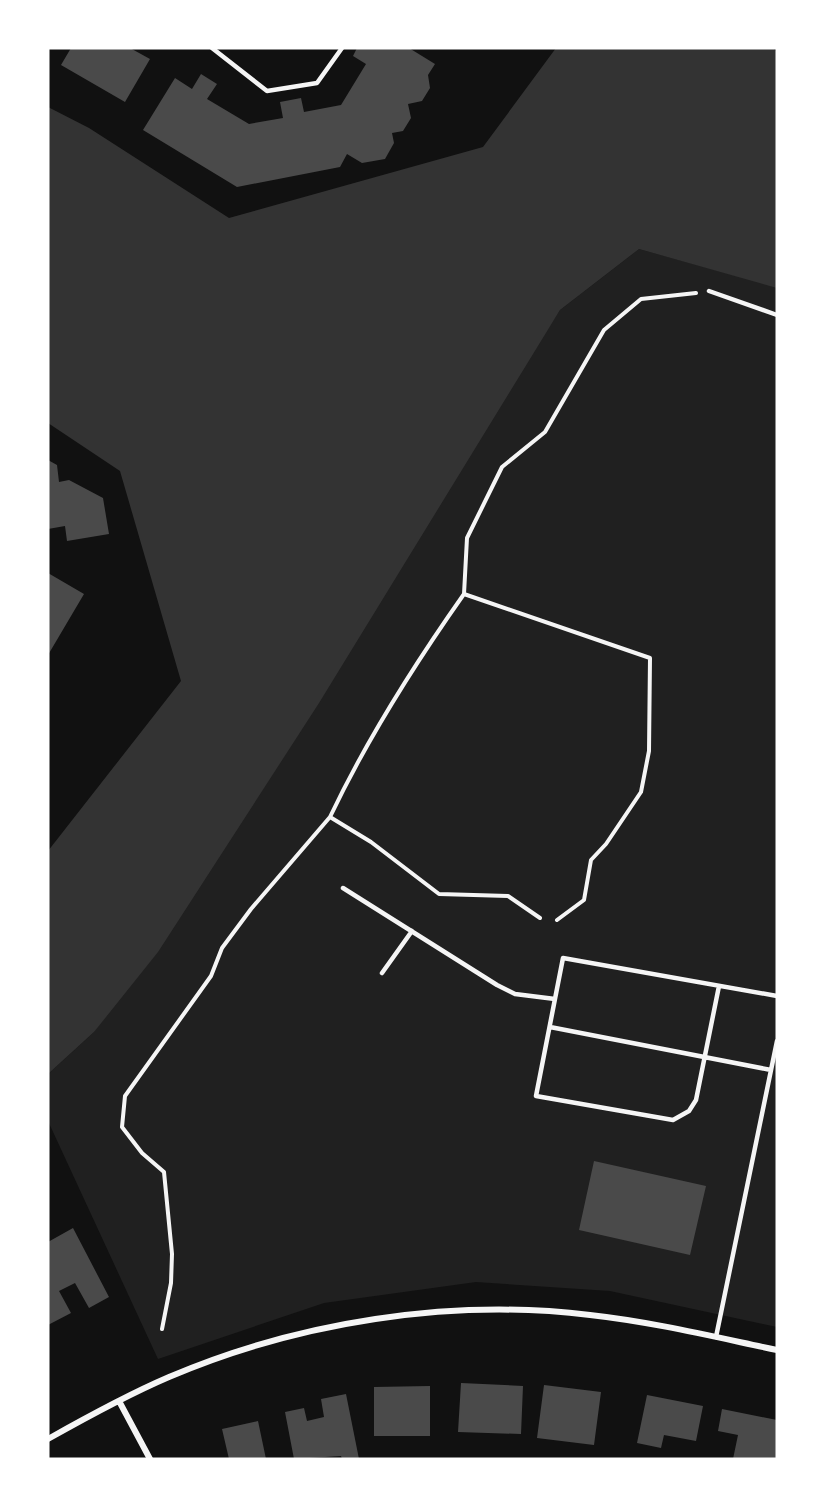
<svg xmlns="http://www.w3.org/2000/svg" width="825" height="1507" font-family="'IBM Plex Sans',sans-serif">
<rect width="100%" height="100%" fill="#111"/>
<path fill="#202020" d="M639,249L777,287V1327L610,1291L476,1282L324,1303L158,1359L48,1121V1074L94,1032L560,310Z"/>
<path fill="#333" d="M556,48H773L777,52V288L639,249L560,310L319,703L158,952L94,1032L48,1074V851L181,681L120,471L48,423V107L89,128L229,218L483,147Z"/>
<path fill="#4a4a4a" d="M71,48H130L150,59L125,102L61,65Z
M357,48H409L435,64L428,75L430,88L422,101L408,104L411,118L403,131L392,133L394,143L385,159L362,163L347,154L340,167L237,187L143,130L175,78L192,89L201,74L217,84L207,99L249,124L283,118L280,102L301,98L304,112L341,105L366,64L353,56Z
M48,460L57,465L59,482L69,480L103,498L109,534L67,541L65,526L48,529Z
M48,573L84,594L48,655Z
M594,1161L706,1186L690,1255L579,1230Z
M73,1228L109,1297L89,1308L75,1283L59,1291L71,1313L48,1325V1242Z
M461,1383L523,1386L521,1434L458,1432Z
M544,1385L601,1392L594,1445L537,1438Z
M430,1386V1436H374V1387Z
M346,1394L359,1459H342L341,1456L294,1459L285,1412L304,1408L307,1421L324,1417L321,1399Z
M647,1395L703,1406L696,1441L664,1435L661,1448L637,1443Z
M722,1409L777,1420V1459H733L738,1435L718,1431Z
M258,1421L266,1459H229L222,1429Z"/>
<g fill="none" stroke-linecap="round" stroke-linejoin="round">
<path stroke="#f5f5f5" stroke-width="4" d="M464,594L467,538L502,467L545,432L604,330L641,299L696,293
M540,918L508,896L439,894L371,842L330,817C367,739 414,665 464,594L650,658L649,751L641,792L606,844L591,860L584,900L557,920
M162,1329L171,1283L172,1254L164,1172L142,1153L122,1127L125,1096L211,976L222,948L251,909L330,817"/>
<path stroke="#f5f5f5" stroke-width="4.5" d="M212,48L267,91L317,83L342,48
M709,291L777,315
M343,888L497,985L515,994L555,999
M382,973L412,931
M719,986L696,1100L689,1111L673,1120L536,1096L563,958L777,996
M550,1027L771,1070
M716,1337L777,1041"/>
<path stroke="#f5f5f5" stroke-width="6" d="M119,1401L150,1459
M48,1439C87,1417 127,1395 169,1377C298,1322 450,1298 590,1315C653,1322 715,1337 777,1350"/>
</g>
<rect width="825" height="1507" fill="none" stroke="#ffffff" stroke-width="99"/>
</svg>
